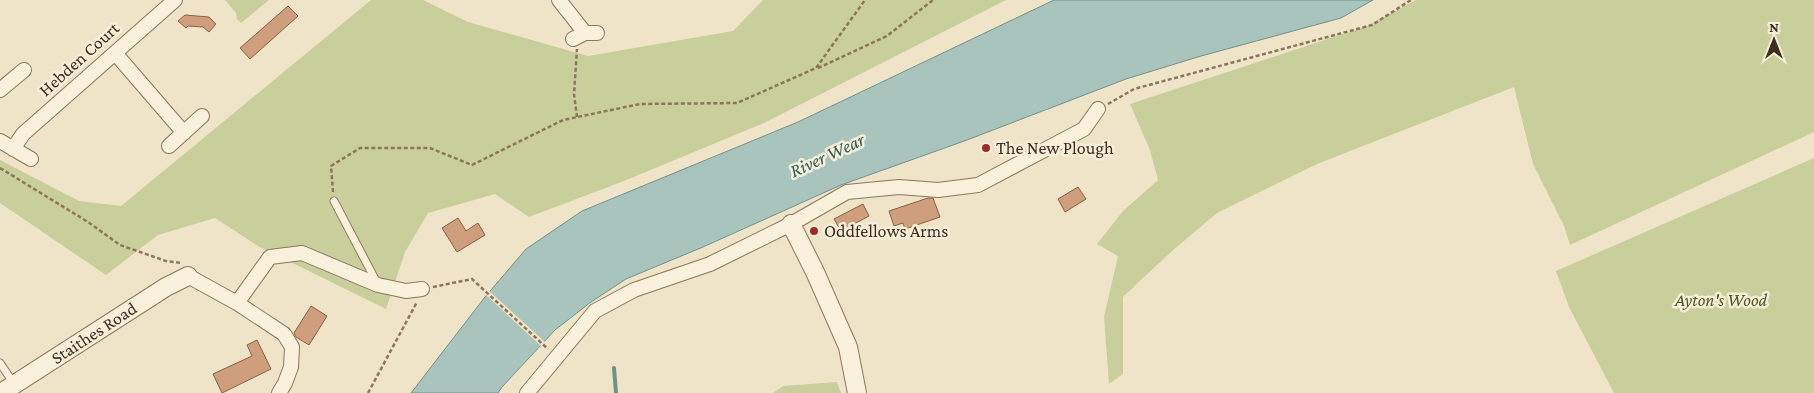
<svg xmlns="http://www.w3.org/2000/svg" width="1814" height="393" font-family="'Crimson Pro',serif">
<rect width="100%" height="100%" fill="#f0e4c8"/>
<path fill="#c9cf9b" d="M225,0H269L241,23L237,19L236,13Z
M371,0H423L468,22L588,56L733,31L763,0H1006L764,123L624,181L529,217L495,194L428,213L405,252L386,309L258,246L215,218L158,235L106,275L0,203V160L79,201L121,206Z
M1416,0H1814V132L1570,245L1564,226L1533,164L1514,87L1317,164L1217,213L1172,251L1123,297V374L1109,384L1104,317L1118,256L1097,244L1123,211L1158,180L1150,150L1130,104L1367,26Z
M1814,158V393H1614L1569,307L1556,271Z
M837,382L841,393H773L783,386Z"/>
<path fill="#a9c4bc" stroke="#6f938a" d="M1054,0H1373L1341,18L1201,56L1126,79L967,140L841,185L703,247L626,279L591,302L555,330L502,387L498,393H411L485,297L526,249L582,211L798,122Z"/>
<path fill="#f0e4c8" d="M488,290L546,343L542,347L485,294Z"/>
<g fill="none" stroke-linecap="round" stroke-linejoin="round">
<path stroke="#6f938a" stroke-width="4" d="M614,368L616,393"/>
</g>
<path fill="#cf9f7d" stroke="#8d5f41" d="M288,6L298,16L250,59L240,48Z
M185,15L209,17L216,24L209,32L203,27L188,26L186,28L178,21Z
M1078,187L1086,199L1065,212L1058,199Z
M928,198H933L940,217L905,229L903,223L894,226L889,211Z
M863,204L869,216L841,231L834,219Z
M458,218L466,231L478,223L485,235L457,252L442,228Z
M311,306L327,316L309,345L296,337L294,333Z
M257,340L271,369L222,393L213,374L252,356L247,345Z"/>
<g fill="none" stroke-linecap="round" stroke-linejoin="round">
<defs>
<path id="service" d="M334,201L377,283
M0,363L14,384"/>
<path id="minor" d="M559,0L585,33
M573,39L585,33H597
M115,53L184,133
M0,90L24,70
M0,141L31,159
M169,146L202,116
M13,149L23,134L175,0
M188,276L237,303L284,334L292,347L291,367L285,383L279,393
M237,303L270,257L302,253L378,285L406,291L422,289
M527,393L595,311L634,290L710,264L791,224L847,192L899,187L938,190L978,185L1084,129L1098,109"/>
<path id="tertiary" d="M791,224L815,272L848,347L857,393
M1,393L166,287L188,276"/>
</defs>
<use href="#service" stroke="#8d765c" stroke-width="9"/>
<use href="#minor" stroke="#8d765c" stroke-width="16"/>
<use href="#tertiary" stroke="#8d765c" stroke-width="20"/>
<path stroke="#8d765c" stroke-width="2.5" stroke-dasharray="4 2.5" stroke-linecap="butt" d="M818,68L887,36L933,0
M1108,104L1134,89L1372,25L1411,0
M577,117L574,94L577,49
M0,168L88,222L120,245L166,261L181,263
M333,192L331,166L360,148H430L472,165L563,120L640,104L737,103L816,68L865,0
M433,287L472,279L548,349
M368,393L417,302"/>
<use href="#service" stroke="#faf1dc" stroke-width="7"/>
<use href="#minor" stroke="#faf1dc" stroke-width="14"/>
<use href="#tertiary" stroke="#faf1dc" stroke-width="18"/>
</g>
<g fill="#9e2a2b" stroke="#f7eed8" stroke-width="2">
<circle cx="986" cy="148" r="5"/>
<circle cx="814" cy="231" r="5"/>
</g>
<g text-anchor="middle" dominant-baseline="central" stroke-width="5" stroke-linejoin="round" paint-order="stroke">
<g font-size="18" fill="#3d2e20" stroke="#f7eed8">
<text transform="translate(79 59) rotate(-42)">Hebden Court</text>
<text transform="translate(94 333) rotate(-33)">Staithes Road</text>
</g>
<g font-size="18" fill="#3d2e20" stroke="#f7eed8" text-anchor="start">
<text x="996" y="148">The New Plough</text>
<text x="824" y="231">Oddfellows Arms</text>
</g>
<g font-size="18" font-style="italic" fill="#4d5a26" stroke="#f7eed8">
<text x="1721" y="300">Ayton's Wood</text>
</g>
<g font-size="19" font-style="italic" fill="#2f5d5a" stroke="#f7eed8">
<text transform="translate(827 155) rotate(-25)">River Wear</text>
</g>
</g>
<g transform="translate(1774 40)" stroke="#f7eed8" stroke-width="4" paint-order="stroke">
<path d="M0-4L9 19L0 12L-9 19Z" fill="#3d2e20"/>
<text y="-8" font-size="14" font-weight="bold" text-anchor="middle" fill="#3d2e20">N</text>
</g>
</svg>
